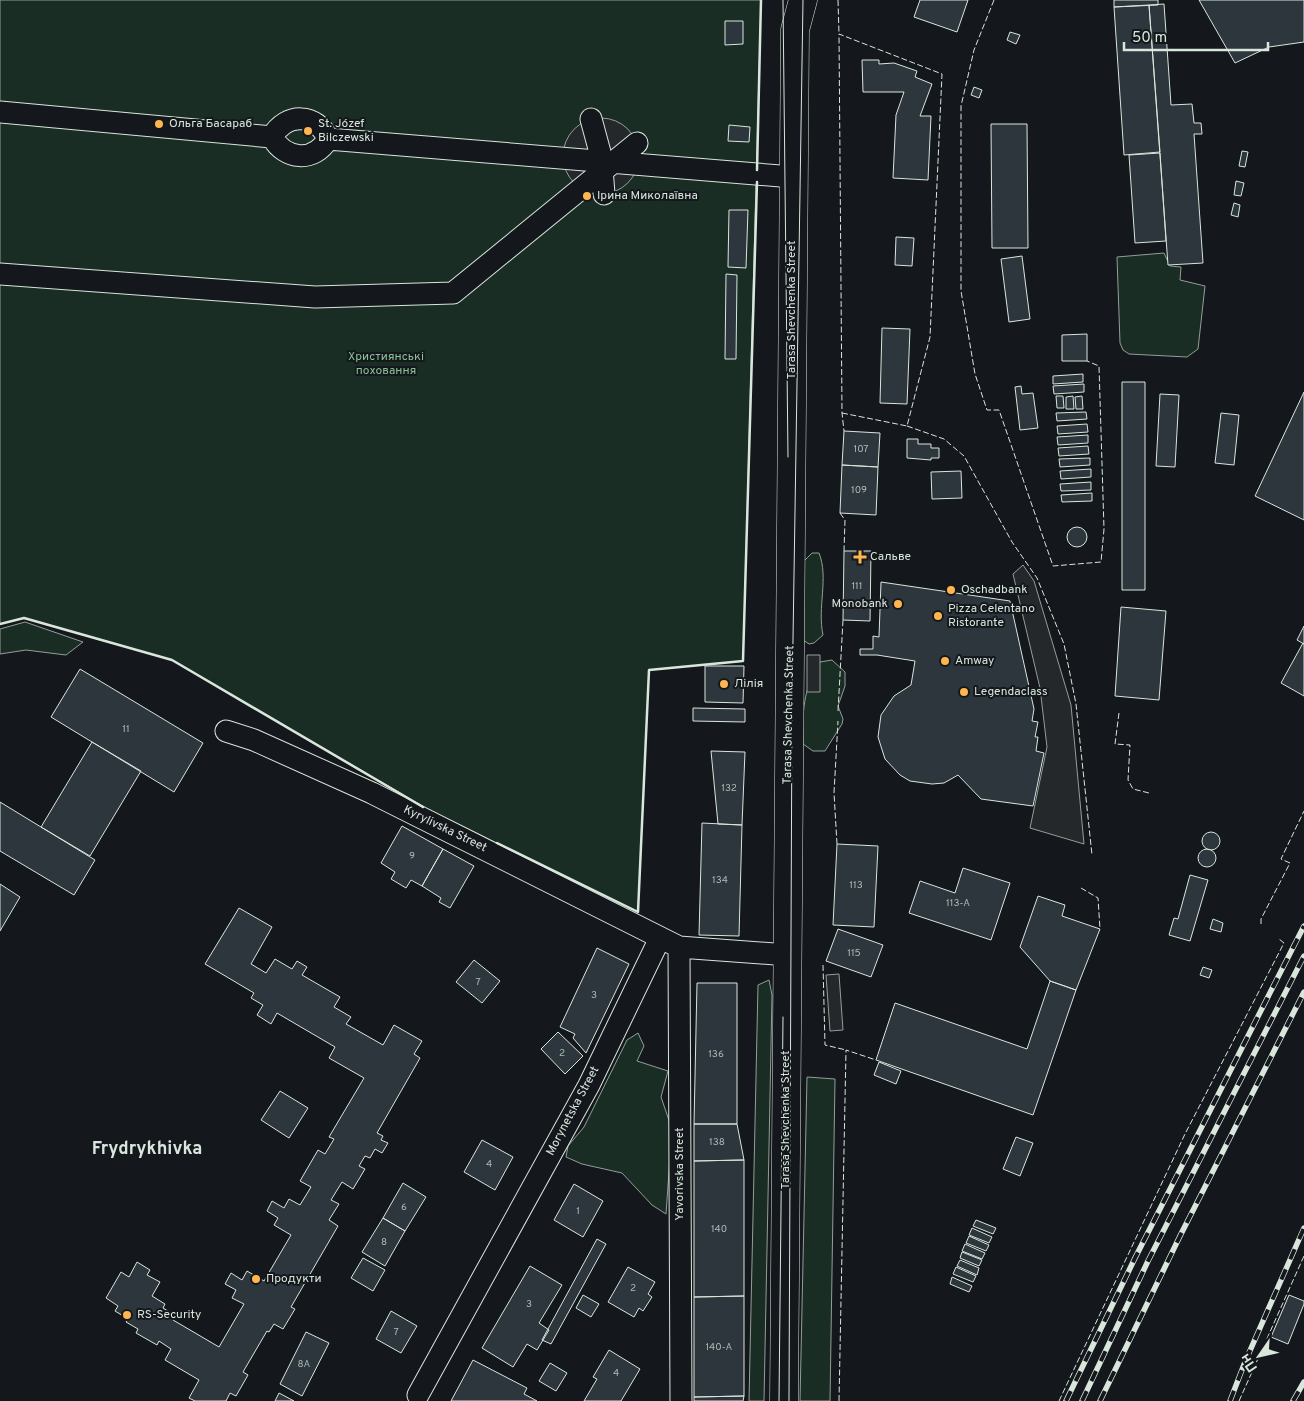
<svg xmlns="http://www.w3.org/2000/svg" width="1304" height="1401" font-family="Overpass,sans-serif">
<rect width="100%" height="100%" fill="#14181c"/>
<path fill="#1a2d24" stroke="#939e99" d="M0,0H761L743,661L649,670L638,912L431,811L172,660L24,618L0,624Z
M1164,253L1170,266L1181,267L1180,280L1205,286L1198,349L1187,357L1129,354L1123,350L1120,343L1117,257Z
M812,553H819C829,578 817,607 823,635L814,643L809,644L800,638L802,563Z
M25,622L83,642L66,655L26,650L0,654V629Z
M832,660L845,672V686L838,706L843,719L842,724L825,751H813L803,744C802,714 803,688 820,662Z
M769,980L772,995L764,1401H749L758,985Z
M638,1033L644,1046L637,1061L668,1071L661,1097L672,1129L666,1214L652,1205L622,1173L582,1164L566,1157L568,1146L584,1127L627,1040Z
M807,1077L835,1079L830,1401H800Z"/>
<path fill="#24282b" stroke="#939e99" d="M563 156a38 38 0 1 1 76 0a38 38 0 1 1-76 0Z
M1023,565L1034,581L1071,705L1084,844L1030,828L1047,747L1040,688L1013,574Z
M807,655H820V692H807Z
M839,974L843,1030L830,1031L826,975Z"/>
<path fill="#2c363c" stroke="#d8e6dc" d="M920,0H968L957,32L914,17Z
M1114,0H1158V5L1114,7Z
M1199,0H1304V42L1269,47L1235,63Z
M1164,4L1171,105L1192,104L1194,123H1201L1202,134H1194L1203,263L1168,265L1149,5Z
M1149,5L1160,152L1124,155L1114,7Z
M725,21H743V44L725,45Z
M1010,32L1020,35L1016,44L1007,40Z
M862,60H879V64L894,63L917,71L915,77L932,84L920,116H931L928,180L893,178L896,115L904,92H863Z
M974,87L982,90L979,98L971,95Z
M991,124H1027L1028,248H992Z
M729,125L750,127L749,142L728,141Z
M1242,151L1248,152L1245,167L1239,166Z
M1160,153L1166,241L1135,243L1129,155Z
M1236,181L1244,183L1241,196L1234,195Z
M1234,203L1240,205L1238,217L1231,215Z
M729,210H748L746,268L728,267Z
M896,237L914,238L912,266L895,265Z
M1022,256L1030,319L1009,322L1001,259Z
M726,274L737,275L736,359H725Z
M882,328L910,329L907,404L880,403Z
M1087,334V361H1062V335Z
M1083,374V382L1053,384V376Z
M1122,382H1145V590H1122Z
M1084,384V392L1054,394L1053,386Z
M1021,386L1022,394L1033,393L1038,428L1020,430L1015,387Z
M1304,392V520L1255,496Z
M1160,394L1179,395L1175,467L1156,466Z
M1056,396H1063L1064,408H1057Z
M1073,396L1074,409H1066V397Z
M1082,396L1083,409H1076L1075,397Z
M1086,412L1087,419L1057,421L1056,413Z
M1221,413L1239,415L1234,465L1215,463Z
M1087,424L1088,432L1058,434L1057,426Z
M844,431L880,433L878,467L842,465Z
M1088,435V443L1058,445L1057,437Z
M907,439H918V444H931V448H939V458H931V460L907,458Z
M1088,446L1089,454L1059,456L1058,448Z
M1090,458V465L1060,467L1059,459Z
M842,465L878,467L876,515L840,513Z
M1091,469V477L1061,479L1060,471Z
M961,471L962,498L932,499L931,472Z
M1091,482V490L1061,491L1060,484Z
M1092,493V501L1062,502L1061,495Z
M1067 537a10 10 0 1 1 20 0a10 10 0 1 1-20 0Z
M844,551H871L870,621L843,620Z
M881,582L1010,601L1034,709L1032,721L1038,722L1035,737H1038L1036,751L1044,753L1033,806L981,799L958,775L944,783L932,784L910,781L900,775L885,759L878,737L881,715L894,696L911,685L915,661L877,655H860V649H873V636L879,637Z
M1121,607L1166,611L1159,700L1115,696Z
M1304,626V644L1297,640Z
M1303,643L1304,644V696L1281,683Z
M705,666H744L743,703L705,702Z
M80,669L203,743L174,792L51,717Z
M693,708L745,709V722L693,721Z
M92,742L141,771L90,856L41,827Z
M711,751L745,752L742,825L718,824Z
M0,802L95,860L74,895L0,851Z
M702,823L742,825L739,936L699,935Z
M402,826L443,849L422,886L411,880L406,888L391,879L395,872L381,863Z
M1202 841a9 9 0 1 1 18 0a9 9 0 1 1-18 0Z
M837,844L878,846L874,927L833,925Z
M1198 858a9 9 0 1 1 18 0a9 9 0 1 1-18 0Z
M443,849L474,866L450,908L439,902L441,898L422,886Z
M963,868L1010,883L991,940L909,913L920,881L955,893Z
M1190,875L1208,880L1190,941L1169,935L1174,918L1178,919Z
M0,884L20,897L0,931Z
M1038,896L1065,905L1062,916L1100,929L1076,990L1050,981L1020,947Z
M239,908L272,927L251,964L266,973L275,959L292,969L297,961L307,967L302,975L340,997L334,1007L351,1017L346,1024L383,1045L394,1025L422,1041L414,1054L420,1058L377,1133L383,1136L381,1140L388,1143L382,1153L375,1149L370,1158L365,1156L359,1166L365,1169L353,1189L342,1182L331,1200L339,1204L329,1220L338,1226L291,1307L295,1309L283,1329L274,1324L269,1332L267,1331L243,1372L248,1375L236,1396L230,1393L226,1401H195L189,1398L199,1380L165,1360L171,1349L159,1341L157,1345L136,1333L138,1329L126,1322L128,1319L115,1311L118,1306L106,1298L121,1272L129,1277L137,1262L150,1270L147,1275L160,1282L152,1296L165,1304L163,1308L176,1316L173,1320L219,1347L244,1304L232,1298L236,1290L225,1284L231,1273L242,1280L247,1271L264,1281L291,1235L274,1225L278,1218L267,1211L272,1201L284,1208L289,1199L300,1205L311,1187L300,1181L318,1150L325,1154L334,1139L329,1137L364,1078L329,1058L335,1047L277,1013L271,1024L257,1015L263,1005L251,998L254,993L205,964Z
M1213,919L1223,923L1221,932L1210,929Z
M838,929L883,945L871,977L826,961Z
M597,948L629,964L586,1053L573,1038L575,1034L560,1027Z
M474,960L500,981L482,1003L456,982Z
M1203,967L1212,970L1209,978L1200,975Z
M1050,981L1076,990L1033,1115L876,1060L895,1003L1027,1049Z
M697,983H737V1124H694Z
M558,1032L583,1056L565,1074L541,1049Z
M879,1062L901,1071L896,1084L874,1075Z
M280,1091L308,1108L289,1138L261,1120Z
M694,1124H737L744,1160L694,1161Z
M1016,1137L1033,1143L1020,1176L1003,1169Z
M482,1140L513,1157L495,1190L464,1172Z
M744,1160V1296L694,1297V1161Z
M403,1183L426,1197L405,1231L383,1218Z
M574,1184L603,1201L583,1237L554,1220Z
M383,1218L405,1231L385,1266L362,1252Z
M976,1220L996,1228L993,1234L973,1226Z
M972,1228L992,1237L989,1243L969,1235Z
M969,1236L989,1245L986,1251L966,1243Z
M597,1239L606,1244L551,1344L542,1340Z
M965,1244L985,1253L982,1259L962,1251Z
M962,1252L982,1260L979,1266L960,1258Z
M363,1258L385,1270L373,1291L351,1278Z
M960,1260L979,1268L977,1275L957,1266Z
M530,1266L562,1285L539,1323L549,1330L537,1350L527,1344L513,1367L482,1348Z
M628,1267L655,1282L648,1294L652,1297L643,1311L639,1308L634,1317L608,1302Z
M956,1267L976,1276L973,1282L953,1274Z
M952,1277L972,1286L969,1292L950,1284Z
M583,1295L599,1304L591,1317L576,1308Z
M1289,1295L1304,1301V1304L1288,1344L1271,1337Z
M744,1296V1396L694,1397V1297Z
M391,1311L417,1326L401,1353L376,1339Z
M306,1332L329,1343L302,1396L280,1384Z
M609,1350L640,1369L621,1401H584L597,1379L593,1377Z
M473,1360L527,1388L524,1394L537,1401H451Z
M550,1363L567,1373L556,1391L539,1381Z
M279,1393L294,1401H275Z
M744,1396L743,1401H694V1397Z"/>
<g fill="none" stroke-linecap="round" stroke-linejoin="round">
<defs>
<path id="minor" d="M0,112L272,137
M591,119L601,156L604,194
M272,137C286,112 317,113 328,139
M272,137C285,160 314,163 328,139
M328,139L793,177
M0,274L315,297L453,293L637,143
M226,731L254,740L372,793L679,947L788,955
M679,947L681,1401
M418,1395L589,1085L660,938"/>
<path id="major" d="M784,1401L795,30L803,0"/>
</defs>
<use href="#minor" stroke="#d8e6dc" stroke-width="23"/>
<use href="#major" stroke="#d8e6dc" stroke-width="29"/>
<use href="#minor" stroke="#14181c" stroke-width="21"/>
<use href="#major" stroke="#14181c" stroke-width="28"/>
<path stroke="#d8e6dc" stroke-width="1" d="M783,0L788,457
M779,1401L783,1017
M789,1401L792,703L803,0"/>
<defs>
<path id="rail" d="M1066,1401L1135,1258L1304,926
M1082,1401L1148,1261L1304,956
M1100,1401L1180,1236L1304,992
M1230,1401L1245,1362L1304,1228
M1293,1401L1304,1382"/>
</defs>
<use href="#rail" stroke="#d8e6dc" stroke-width="5.5"/>
<use href="#rail" stroke="#14181c" stroke-width="4" stroke-dasharray="11" stroke-linecap="butt"/>
<path stroke="#d8e6dc" stroke-width="1" stroke-dasharray="6 2.5" stroke-linecap="butt" d="M838,0L839,34
M994,0L974,50L961,106V291L975,374L987,410H999L1053,566L1101,562L1104,529L1099,366L1087,361
M842,413L907,426L930,337L942,74L839,34L842,413L844,431
M907,426L944,439L964,456L1012,542L1037,578L1064,644L1076,704L1092,855
M840,513L845,520L844,551
M838,711L843,620
M1119,713L1115,744L1130,745L1128,780L1133,789L1149,793
M837,844L834,793L838,721
M1081,888L1098,898L1100,929
M1261,924V919L1290,863L1281,859L1304,811
M823,965L825,1045L846,1050
M839,1401L846,1050L876,1060
M1059,1401L1185,1134L1284,943L1279,939
M1239,1401L1304,1256"/>
<path stroke="#d8e6dc" stroke-width="2.5" d="M757,170L761,0
M0,624L24,618L172,660L423,807
M497,843L638,912L649,670L743,661L757,182"/>
</g>
<g fill="#ffb74d" stroke="#14181c" stroke-width="2">
<circle cx="159" cy="124" r="5"/>
<circle cx="308" cy="131" r="5"/>
<circle cx="587" cy="196" r="5"/>
<path d="M857.5 549.5h5v5h5v5h-5v5h-5v-5h-5v-5h5z"/>
<circle cx="951" cy="590" r="5"/>
<circle cx="898" cy="604" r="5"/>
<circle cx="938" cy="616" r="5"/>
<circle cx="945" cy="661" r="5"/>
<circle cx="724" cy="684" r="5"/>
<circle cx="964" cy="692" r="5"/>
<circle cx="256" cy="1279" r="5"/>
<circle cx="127" cy="1315" r="5"/>
</g>
<g text-anchor="middle" dominant-baseline="central" stroke-width="4" stroke-linejoin="round" paint-order="stroke">
<g font-size="10" fill="#adbab4">
<text x="861" y="449">107</text>
<text x="859" y="490">109</text>
<text x="857" y="586">111</text>
<text x="126" y="729">11</text>
<text x="729" y="788">132</text>
<text x="412" y="856">9</text>
<text x="720" y="880">134</text>
<text x="856" y="885">113</text>
<text x="958" y="903">113-А</text>
<text x="854" y="953">115</text>
<text x="478" y="982">7</text>
<text x="594" y="995">3</text>
<text x="562" y="1053">2</text>
<text x="716" y="1054">136</text>
<text x="717" y="1142">138</text>
<text x="489" y="1164">4</text>
<text x="404" y="1207">6</text>
<text x="578" y="1211">1</text>
<text x="719" y="1229">140</text>
<text x="384" y="1242">8</text>
<text x="633" y="1288">2</text>
<text x="529" y="1304">3</text>
<text x="396" y="1332">7</text>
<text x="719" y="1347">140-А</text>
<text x="304" y="1364">8А</text>
<text x="616" y="1373">4</text>
</g>
<g font-size="12" fill="#d8e6dc" stroke="#14181c" text-anchor="start">
<text x="169" y="124">Ольга Басараб</text>
<text x="318" y="124">St. Józef<tspan x="318" dy="14">Bilczewski</tspan></text>
<text x="597" y="196">Ірина Миколаївна</text>
<text x="870" y="557">Сальве</text>
<text x="961" y="590">Oschadbank</text>
<text x="888" y="604" text-anchor="end">Monobank</text>
<text x="948" y="609">Pizza Celentano<tspan x="948" dy="14">Ristorante</tspan></text>
<text x="955" y="661">Amway</text>
<text x="734" y="684">Лілія</text>
<text x="974" y="692">Legendaclass</text>
<text x="266" y="1279">Продукти</text>
<text x="137" y="1315">RS-Security</text>
</g>
<g font-size="12" fill="#d8e6dc" stroke="#14181c">
<text transform="translate(792 310) rotate(-90)">Tarasa Shevchenka Street</text>
<text transform="translate(789 715) rotate(-89)">Tarasa Shevchenka Street</text>
<text transform="translate(445 829) rotate(26)">Kyrylivska Street</text>
<text transform="translate(573 1111) rotate(-62)">Morynetska Street</text>
<text transform="translate(786 1120) rotate(-90)">Tarasa Shevchenka Street</text>
<text transform="translate(680 1174) rotate(-90)">Yavorivska Street</text>
</g>
<g font-size="12" fill="#8ac095" stroke="#14181c">
<text x="386" y="357">Християнські<tspan x="386" dy="14">поховання</tspan></text>
</g>
<g font-size="18" font-weight="bold" fill="#d8e6dc" stroke="#14181c">
<text x="147" y="1149">Frydrykhivka</text>
</g>
</g>
<g transform="translate(1259 1356) rotate(236)" stroke="#14181c" stroke-width="4" paint-order="stroke">
<path d="M0-4L9 19L0 12L-9 19Z" fill="#d8e6dc"/>
<text y="-8" font-size="14" font-weight="bold" text-anchor="middle" fill="#d8e6dc">Пн</text>
</g>
<path d="M1124 42v8h144v-8" fill="none" stroke="#d8e6dc" stroke-width="2.5"/>
<text x="1132" y="42" font-size="15" fill="#d8e6dc" stroke="#14181c" stroke-width="4" paint-order="stroke">50 m</text>
</svg>
